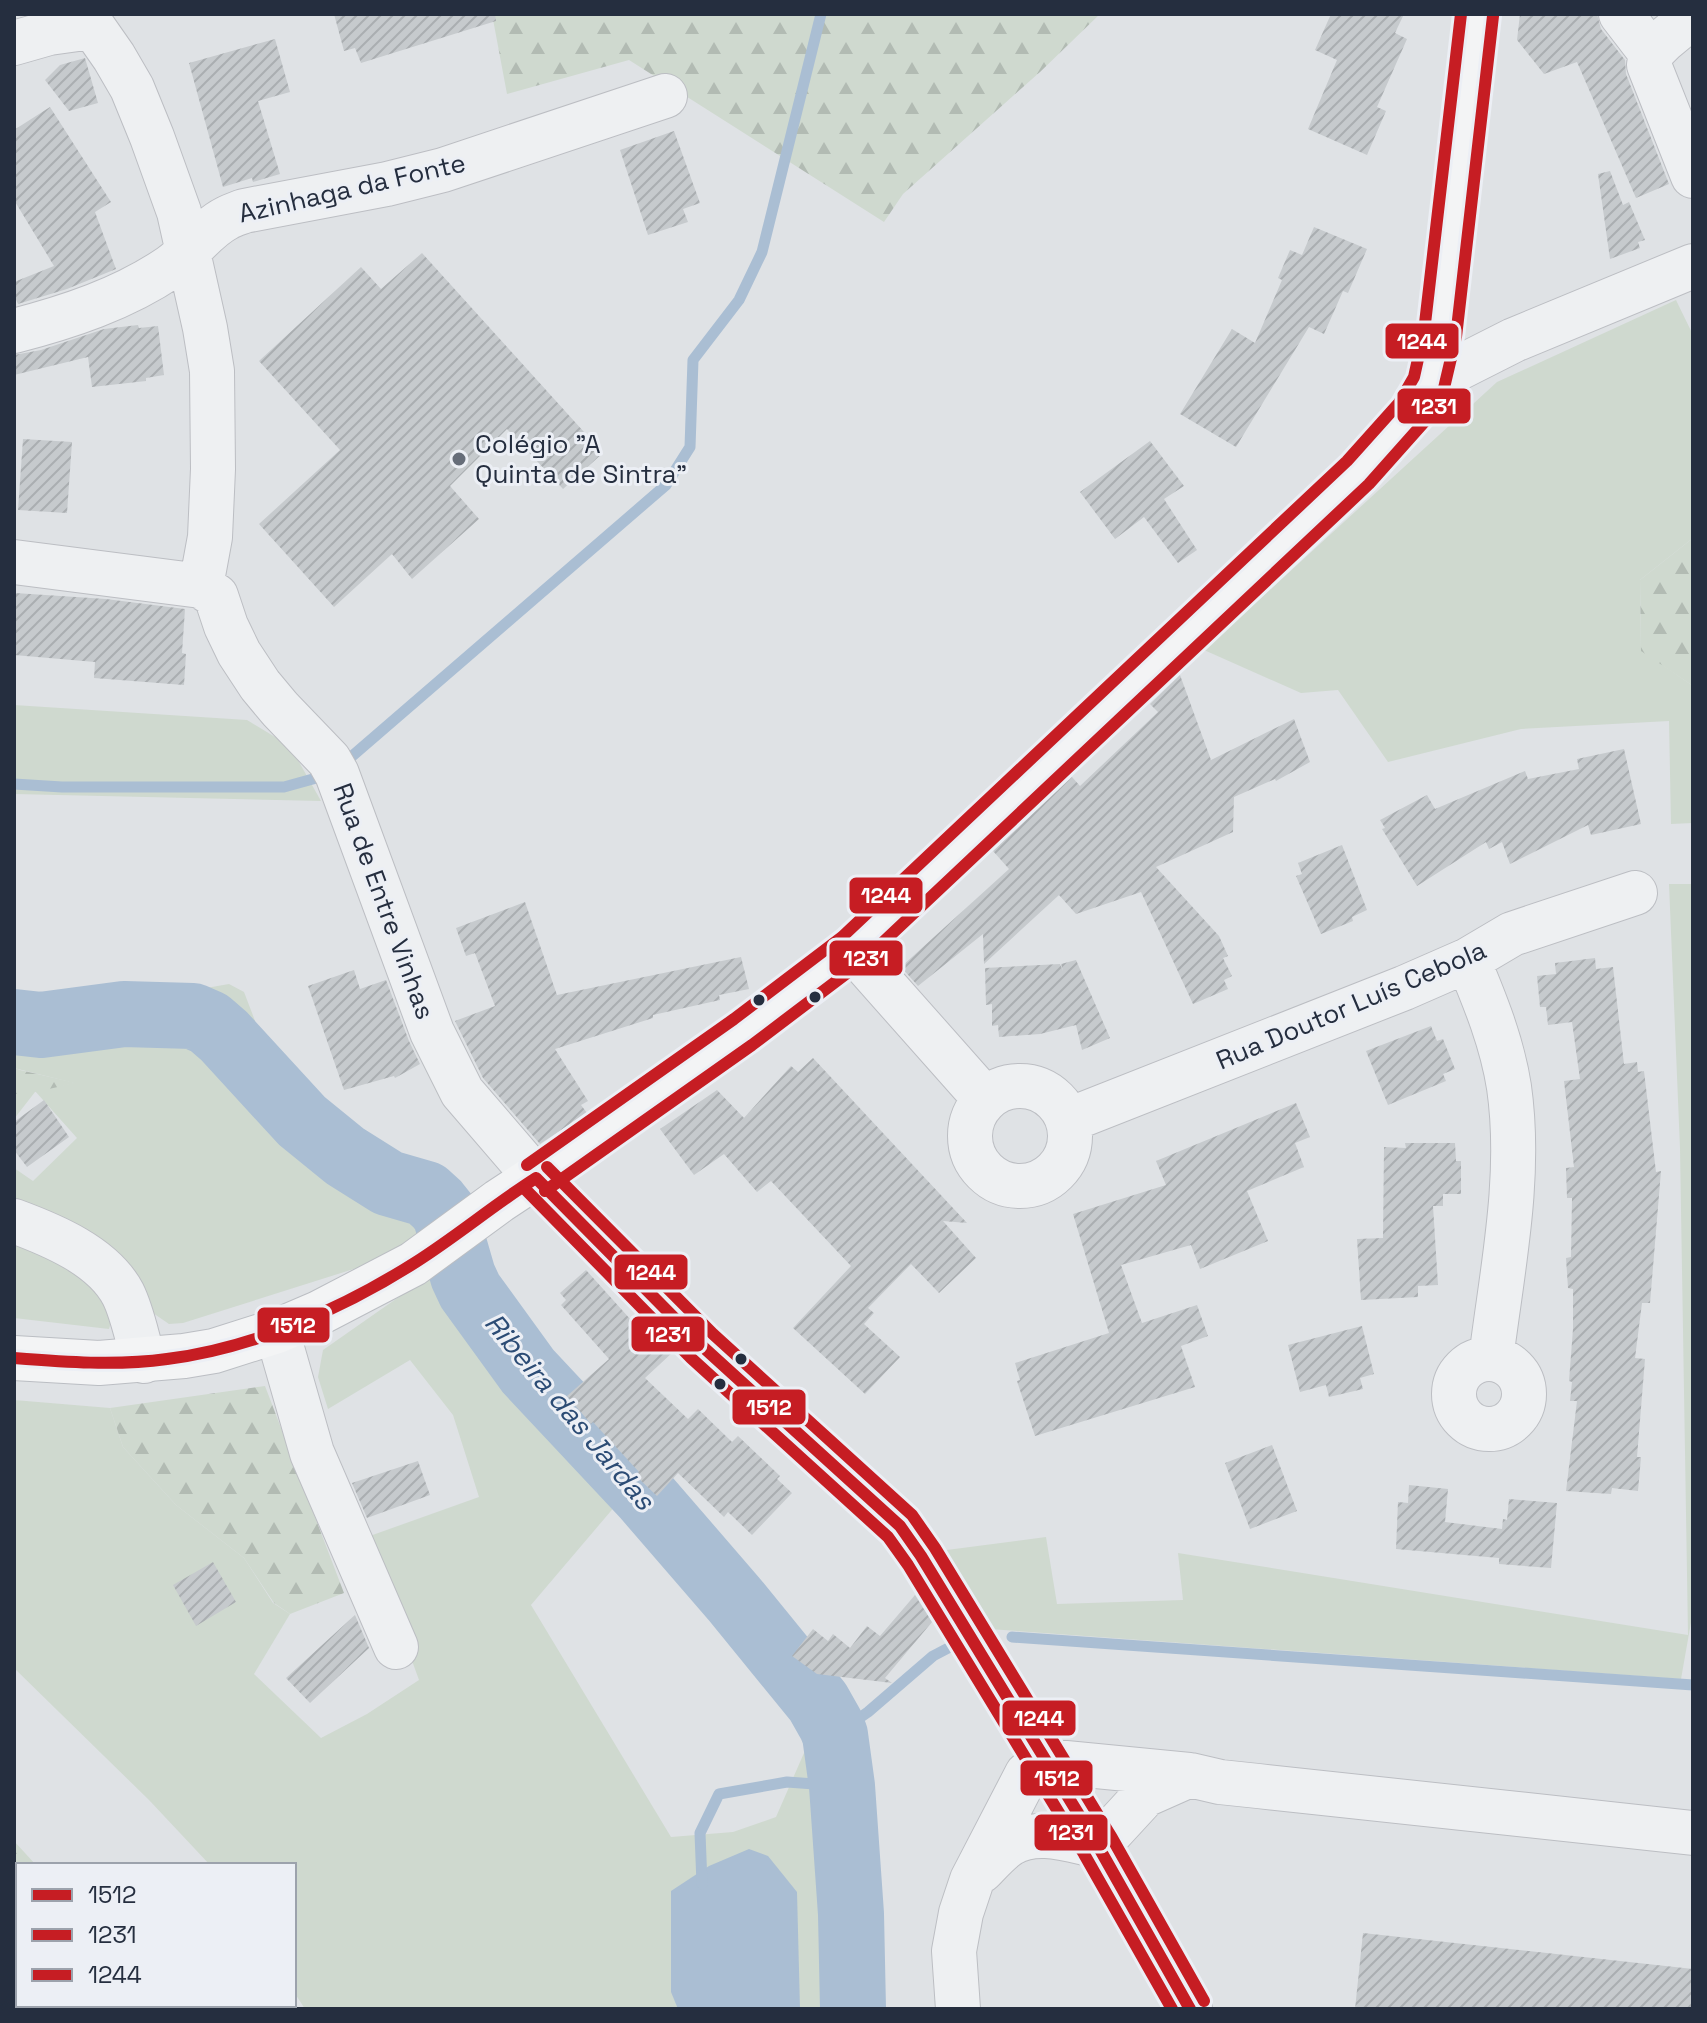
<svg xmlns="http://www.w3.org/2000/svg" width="1707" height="2023" font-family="'Space Grotesk',sans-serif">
<defs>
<pattern id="forest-firs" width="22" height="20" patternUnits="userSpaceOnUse" patternTransform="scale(2)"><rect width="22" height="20" fill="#cfd9cf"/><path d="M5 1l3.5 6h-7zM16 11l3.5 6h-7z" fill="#b2bbb3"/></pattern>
<pattern id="building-hatch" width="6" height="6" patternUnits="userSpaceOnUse" patternTransform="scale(2)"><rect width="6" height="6" fill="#c6cacd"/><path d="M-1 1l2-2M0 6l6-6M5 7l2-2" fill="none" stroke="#aaaeb1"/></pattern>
</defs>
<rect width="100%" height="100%" fill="#dfe2e5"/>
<path fill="#cfd9cf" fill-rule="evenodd" d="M1676,300L1693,335V538L1640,580L1641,650L1693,686V823L1671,824L1669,721L1521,729L1388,762L1338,690L1301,693L1204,650L1497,382Z
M14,705L247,720L290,746L321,801L14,794Z
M1669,884H1693V1611L1681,1679L975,1628L939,1551L1046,1537L1057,1604L1183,1600L1178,1553L1688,1635L1680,1148Z
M229,984L244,992L265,1047L332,1115L472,1197L402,1248L360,1267L183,1323L169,1324L150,1311L14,1204V1168L33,1181L77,1138L35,1091L74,1083L14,1068V1001L137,1000Z
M14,1243L59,1258L92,1282L114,1311L109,1329L14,1318Z
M476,1243L486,1287L533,1350L830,1700L855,1789L866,2009H305L294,1992V1865H210L149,1800L14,1668V1400L110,1408L123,1447L176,1505L244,1558L273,1603L290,1614L254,1674L321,1738L367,1714L419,1680L367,1537L479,1497L453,1415L410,1360L328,1409L318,1377L323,1350ZM616,1505L793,1713L811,1737L776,1817L733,1832L671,1837L531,1605Z"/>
<path fill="url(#forest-firs)" d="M492,14H1100L1040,72L903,194L884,222L629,60L507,94Z
M1693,538V686L1641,651L1640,580Z
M14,1068L20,1070L76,1083L35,1092L14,1119Z
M265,1386L344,1593L290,1614L274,1603L244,1558L176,1505L123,1447L110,1408Z
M14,1841L36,1865H18V2005H155L157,2009H14Z"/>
<path fill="#aabed3" d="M749,1849L768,1856L797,1892L800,2009H678L671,1992V1891L709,1866Z"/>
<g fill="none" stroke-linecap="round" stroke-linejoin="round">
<path stroke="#aabed3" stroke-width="11" d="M343,764L666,485L690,447L693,360L739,300L762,252L821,14
M14,784L62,787H284L320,777
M1012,1637L1693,1685
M835,1735L868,1712L933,1656L954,1645
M702,1884L700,1833L719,1794L787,1782L842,1786"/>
<path stroke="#aabed3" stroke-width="66" d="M14,1022L41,1025L124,1014L193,1016L209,1023L224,1036L302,1121L345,1156L388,1183L426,1194L437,1204L445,1214L463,1276L470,1291L528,1371L645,1496L734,1599L818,1702L831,1725L835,1735L842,1786L851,1914L853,2009"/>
</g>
<path fill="url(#building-hatch)" d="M334,14H495L496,21L361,63L355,48L344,51Z
M1331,14H1404L1395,33L1407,39L1377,107L1386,111L1367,155L1308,129L1337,60L1315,50Z
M1520,14H1597L1601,29L1625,60L1626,74L1669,184L1636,198L1577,62L1544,74L1517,40Z
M275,39L290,92L258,101L280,174L253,182L252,178L223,187L189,63Z
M85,58L98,103L69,111L45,80L60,65Z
M50,107L111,202L95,212L116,269L67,289L18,304L14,295V282L54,266L14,200V130Z
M674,131L700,203L683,209L688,222L648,235L620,150Z
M1610,171L1623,205L1629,202L1645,240L1638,242L1640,248L1610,259L1598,174Z
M1314,227L1367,249L1348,293L1343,291L1324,334L1309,327L1236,447L1180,414L1232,329L1255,343L1282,280L1278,278L1290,250L1302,255Z
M422,253L603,453L563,489L507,429L450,486L479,519L412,579L392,554L334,607L259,524L340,450L259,361L361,267L381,289Z
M138,325L139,328L158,326L164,375L146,378V381L92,387L88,357L14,375V355L41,350L104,329Z
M23,439L72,442L67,513L18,510Z
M1150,441L1184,486L1164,499L1197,550L1178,563L1144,517L1115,539L1080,492Z
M15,593L106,599L185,609L182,653L186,654L184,685L94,678L95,662L14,655Z
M1180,675L1211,760L1294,719L1310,762L1276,781L1275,779L1234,797L1233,832L1156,867L1219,936L1228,956L1223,958L1232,976L1224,980L1228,989L1193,1004L1141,892L1076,914L1059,895L984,964L983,934L918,986L901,967L1009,869L993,851L1072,777L1080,786L1158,712L1150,704Z
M1624,749L1641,824L1591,835L1588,825L1510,864L1502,842L1489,849L1486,842L1417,886L1382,829L1385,828L1380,820L1427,795L1435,809L1525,771L1528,779L1579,769L1577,759Z
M1342,845L1367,910L1352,917L1353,921L1321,934L1296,876L1302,874L1298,863Z
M525,902L557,995L741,957L749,989L719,995L720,1000L653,1015V1018L555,1049L588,1101L581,1105L587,1113L540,1144L483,1078L455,1021L495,1006L475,953L466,956L456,928Z
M1595,958L1596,969L1613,967L1624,1064L1637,1062L1638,1072L1644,1071L1656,1172L1661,1171L1650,1303H1642L1635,1358L1645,1359L1637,1457H1641L1638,1491L1612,1488L1611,1494L1566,1491L1577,1401H1570L1572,1382L1569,1381L1573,1329V1289L1568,1288L1566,1258L1571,1257L1572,1198H1567L1566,1168L1574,1167L1564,1081L1580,1079L1572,1022L1548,1025L1546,1007H1540L1537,976L1556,974L1555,963Z
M1076,960L1110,1038L1082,1050L1076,1025L1040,1034L999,1037L998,1025L992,1026V1004L986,1005L985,968L1060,964L1063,971L1061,964Z
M354,970L360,989L386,980L409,1041L420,1064L395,1078L394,1076L344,1090L308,986Z
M1431,1026L1437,1041L1443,1039L1455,1069L1443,1074L1446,1081L1388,1105L1366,1051Z
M813,1058L967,1223L943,1221L976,1258L939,1293L911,1264L868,1308L874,1313L864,1324L900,1357L865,1394L793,1328L851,1266L771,1181L757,1192L724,1154L694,1175L660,1129L717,1090L744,1118L791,1066L798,1072Z
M44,1100L69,1137L27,1167L14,1150V1122Z
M1296,1103L1310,1137L1295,1143L1304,1167L1247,1191L1268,1241L1200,1269L1191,1245L1121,1265L1142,1323L1197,1305L1208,1336L1181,1346L1195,1387L1035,1436L1017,1381L1020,1380L1015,1363L1109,1333L1073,1214L1166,1185L1156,1161Z
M1405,1143H1455L1456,1161H1461V1194H1443V1206H1433L1438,1285L1418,1286V1297L1361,1300L1357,1239L1383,1238L1384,1147L1406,1148Z
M586,1270L631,1320L636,1316L673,1352L645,1378L688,1419L698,1409L732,1442L738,1436L780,1476L777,1479L792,1493L752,1535L728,1512L724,1517L678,1473L657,1496L635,1475L639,1472L593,1422L591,1424L567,1396L609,1359L561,1305L566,1300L560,1293Z
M1362,1326L1374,1374L1360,1378L1363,1389L1329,1397L1326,1385L1300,1392L1288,1345Z
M1272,1445L1297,1511L1250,1529L1225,1463Z
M418,1461L430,1495L367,1518L352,1483Z
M1409,1485L1448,1489L1445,1522L1502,1529L1503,1519L1507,1520L1509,1499L1557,1503L1551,1568L1499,1564V1558L1396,1549L1398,1502L1408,1503Z
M213,1562L236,1602L196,1626L173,1585Z
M915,1595L932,1622L885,1678L892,1683L817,1674L792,1656L813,1629L828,1641L833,1634L850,1648L867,1626L880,1636Z
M355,1615L369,1648L310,1703L286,1678Z
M1363,1933L1693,1969V2009H1355Z"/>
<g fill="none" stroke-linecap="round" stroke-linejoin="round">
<defs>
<path id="minor" d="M84,14L114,57L132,88L152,137L179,212L205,328L212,371L213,469L210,537L201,586
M1621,14L1651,53L1649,65L1693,176
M14,43L49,33L92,27
M1651,53L1664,40L1693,16
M14,331C68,317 123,299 170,267C190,253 205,229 227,218C232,215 239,213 244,211L387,184L443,170L665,96
M1429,383L1514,340L1693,266
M14,562L201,586L216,596L226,626L239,653L260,685L280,709L329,760L337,774L432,1032L462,1092L536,1178L702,1346L900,1526L921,1556L1098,1846L1190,2009
M852,949L985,1099
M1468,960C1485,1001 1502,1042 1509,1087C1522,1177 1502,1270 1491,1359
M970 1136a50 50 0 1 1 100 0a50 50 0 1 1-100 0Z
M1069,1120L1404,988L1468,960L1512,934L1635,893
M14,1221C52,1235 103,1256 123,1294C133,1314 137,1339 144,1361
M277,1331L312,1453L396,1647
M1454 1394a35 35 0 1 1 70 0a35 35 0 1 1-70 0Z
M1098,1846L1145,1795L1190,1775L1220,1782L1258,1786L1693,1833
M981,1871C990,1862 999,1851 1010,1844C1037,1828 1069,1840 1098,1846
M958,2009L954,1951L961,1913L972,1880L1027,1774L1045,1761L1189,1775"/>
<path id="major" d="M14,1358L99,1363L184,1356L214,1351L277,1331L319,1313L413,1264L499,1201L599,1135L743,1032L852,949L1106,711L1358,472L1412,412L1429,383L1440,335L1477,14"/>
</defs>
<use href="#minor" stroke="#bcbec3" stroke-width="46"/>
<use href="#major" stroke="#bbbec3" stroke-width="46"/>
<use href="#minor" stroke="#eef0f2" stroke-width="44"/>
<use href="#major" stroke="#f3f4f5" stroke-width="44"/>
<defs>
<path id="bus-1" d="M536,1178L702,1346L900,1526L921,1556L1098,1846L1190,2009
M14,1358C65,1362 116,1366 167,1359C254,1348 342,1309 416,1262C457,1236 495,1204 536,1178"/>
<path id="bus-2" d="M525,1189L691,1358L888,1537L908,1565L1084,1854L1172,2009
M545,1191L752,1045L863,961L1369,484L1426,420L1444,388L1456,337L1493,16"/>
<path id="bus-3" d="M527,1165L734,1019L842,937L1347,461L1399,403L1414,377L1424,332L1461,14
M547,1167L713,1334L912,1515L935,1548L1112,1838L1204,2001"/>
</defs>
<use href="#bus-1" stroke="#eceff5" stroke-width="18"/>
<use href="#bus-2" stroke="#eceff5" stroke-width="18"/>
<use href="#bus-3" stroke="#eceff5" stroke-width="18"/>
<use href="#bus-1" stroke="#c61d23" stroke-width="12"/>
<use href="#bus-2" stroke="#c61d23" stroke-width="12"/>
<use href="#bus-3" stroke="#c61d23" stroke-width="12"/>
</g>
<circle fill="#666d79" stroke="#eceff5" stroke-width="3" cx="459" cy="459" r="8"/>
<g fill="#252e3f" stroke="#eceff5" stroke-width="3">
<circle cx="815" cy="997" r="7"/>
<circle cx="759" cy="1000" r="7"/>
<circle cx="741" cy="1359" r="7"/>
<circle cx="720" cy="1384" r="7"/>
</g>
<g text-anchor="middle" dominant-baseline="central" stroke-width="6" stroke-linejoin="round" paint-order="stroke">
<g font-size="26" fill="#252e3f" stroke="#eceff5">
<text transform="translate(352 188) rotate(-13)">Azinhaga da Fonte</text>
<text transform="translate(384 901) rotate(70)">Rua de Entre Vinhas</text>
<text transform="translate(1351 1005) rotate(-23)">Rua Doutor Luís Cebola</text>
</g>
<g font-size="26" fill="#252e3f" stroke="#eceff5" text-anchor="start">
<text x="475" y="444">Colégio "A<tspan x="475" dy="30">Quinta de Sintra"</tspan></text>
</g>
<g font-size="28" font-style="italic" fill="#2c4c75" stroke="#eceff5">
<text transform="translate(570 1411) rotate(50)">Ribeira das Jardas</text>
</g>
</g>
<g stroke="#eceff5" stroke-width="3">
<rect x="1384" y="322" width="76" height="38" rx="8" fill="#c61d23"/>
<rect x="1396" y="387" width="76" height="38" rx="8" fill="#c61d23"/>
<rect x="848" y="876" width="76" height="39" rx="8" fill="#c61d23"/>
<rect x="828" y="939" width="76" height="38" rx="8" fill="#c61d23"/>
<rect x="613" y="1253" width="76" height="38" rx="8" fill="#c61d23"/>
<rect x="256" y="1306" width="75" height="38" rx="8" fill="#c61d23"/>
<rect x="630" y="1315" width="76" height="38" rx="8" fill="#c61d23"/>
<rect x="731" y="1388" width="76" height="38" rx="8" fill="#c61d23"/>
<rect x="1001" y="1699" width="76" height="38" rx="8" fill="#c61d23"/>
<rect x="1019" y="1759" width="75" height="38" rx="8" fill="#c61d23"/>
<rect x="1033" y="1813" width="76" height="39" rx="8" fill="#c61d23"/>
</g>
<g font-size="22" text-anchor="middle" font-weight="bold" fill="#fff">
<text x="1422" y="349">1244</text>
<text x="1434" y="414">1231</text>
<text x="886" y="903">1244</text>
<text x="866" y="966">1231</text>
<text x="651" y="1280">1244</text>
<text x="293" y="1333">1512</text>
<text x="668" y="1342">1231</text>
<text x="769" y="1415">1512</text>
<text x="1039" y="1726">1244</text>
<text x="1057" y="1786">1512</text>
<text x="1071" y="1840">1231</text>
</g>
<rect width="1707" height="2023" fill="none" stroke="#252e3f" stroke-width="32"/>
<rect x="16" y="1863" width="280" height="144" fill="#eceff5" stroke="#9ca2ac" stroke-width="2"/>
<rect x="32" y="1889" width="40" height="12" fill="#c61d23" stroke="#9ca2ac" stroke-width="2"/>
<text x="88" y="1903" font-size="24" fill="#252e3f">1512</text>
<rect x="32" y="1929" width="40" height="12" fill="#c61d23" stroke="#9ca2ac" stroke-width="2"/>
<text x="88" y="1943" font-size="24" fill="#252e3f">1231</text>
<rect x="32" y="1969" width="40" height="12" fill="#c61d23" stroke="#9ca2ac" stroke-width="2"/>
<text x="88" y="1983" font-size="24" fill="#252e3f">1244</text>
</svg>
